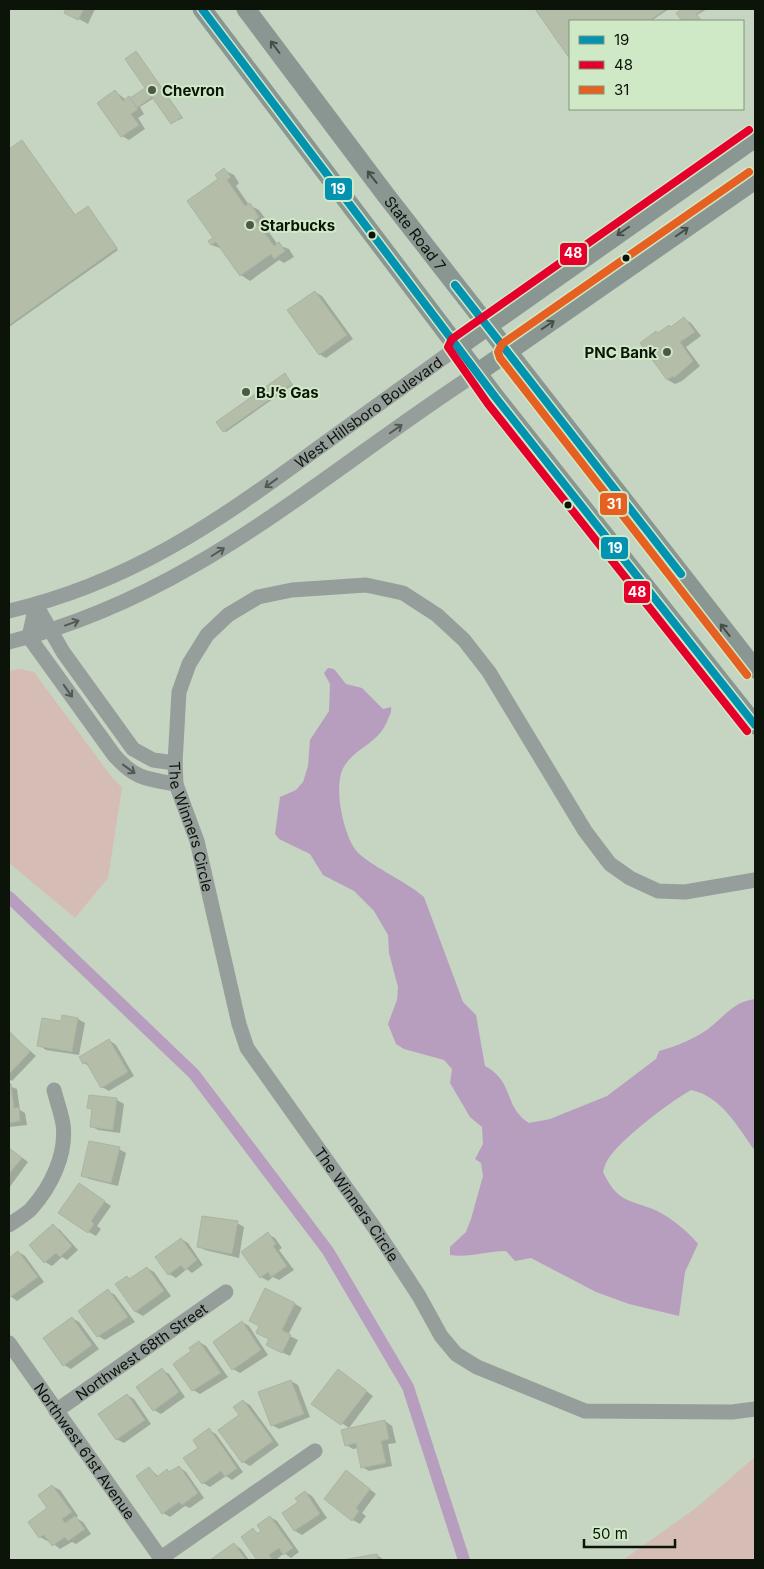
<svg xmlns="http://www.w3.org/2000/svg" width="764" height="1569" font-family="Inter,sans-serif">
<rect width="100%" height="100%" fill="#c6d4c2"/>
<path fill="#d5bdb5" d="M19,669L34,672L111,776L122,788L108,878L75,918L9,863V671Z
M755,1457L754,1560H623L696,1508Z"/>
<path fill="#b79ebf" d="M328,668L334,669L346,684L362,688L383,709L391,707C392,713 389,716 387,722C377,744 357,747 345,765C332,783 343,832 355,849C364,863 408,882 424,897L463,1002L476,1015L485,1066C515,1082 503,1107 529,1123L550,1119L607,1096L656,1059L659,1051C677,1046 698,1038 713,1025C726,1014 736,1001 755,999V1151C738,1127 721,1096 691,1090C671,1101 617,1142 607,1161C605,1164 604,1169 603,1172C618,1203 628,1199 655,1210C669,1216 690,1233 698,1244L685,1272L679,1316L629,1304L596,1292L531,1258L515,1261L506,1251C487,1251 469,1258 450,1255V1247L466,1232L471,1219L483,1176L481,1163L475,1159L483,1144L482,1127L470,1117L450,1083L452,1069L444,1060L404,1049L396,1044L388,1024L397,1000L398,987L389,953L388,935L374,911L354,891L323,875L310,854L279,839L275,834L280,797L296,790L303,782L308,766L310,740L329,711L330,684L324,673Z"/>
<path fill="#0003" d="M67,9H95L88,24L66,12Z
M537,9H669L651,21H570V56Z
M684,9H707L697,15L702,21H683L678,13Z
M138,54L183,118L172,123L154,98L140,107L144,114L138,118L145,129L129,140L122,136L115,91L126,100L147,88Z
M22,141L76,216L90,209L118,250L9,327V150Z
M224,170L234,175L239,183L236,186L249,205L259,210L268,222L264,225L278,245L289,249L294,257L284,263L279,260L250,281L241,275L222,249L212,245L215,238L220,180Z
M315,292L322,296L353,339L326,358L319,354Z
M684,319L691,323L701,336L686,347L700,366L682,381L675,384L668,380L659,334Z
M285,375L293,385L226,432L224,431Z
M78,1019L85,1023L79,1055L46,1050L39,1045L62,1023Z
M9,1032L36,1056L12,1081L9,1079Z
M109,1040L116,1045L134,1076L109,1091L102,1087L90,1067L84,1063Z
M9,1086L17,1089L20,1110L25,1113L27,1125L9,1127Z
M90,1096L117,1100L124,1104L120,1133L98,1130L91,1126L93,1110L88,1107Z
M9,1148L28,1162L9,1188Z
M119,1149L126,1153L118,1186L89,1179L82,1175Z
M86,1189L111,1206L97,1226L101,1229L96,1236L89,1232Z
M237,1223L244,1227L239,1258L205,1250L198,1246Z
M53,1226L60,1230L78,1250L67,1260L62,1257L52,1266L45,1262L31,1245Z
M268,1234L275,1238L282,1248L279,1250L294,1270L279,1280L273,1277L268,1281L261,1277Z
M181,1239L188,1243L203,1265L192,1273L187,1269L176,1278L169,1274Z
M18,1252L25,1256L44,1282L17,1301L9,1295V1259Z
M147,1268L154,1272L171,1296L143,1316L136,1312L117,1285L127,1277L131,1280Z
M108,1291L115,1295L135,1322L105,1340L98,1336Z
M295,1304L302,1308L288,1335L298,1340L290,1356L267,1345Z
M72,1318L79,1322L99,1349L71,1369L64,1365Z
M242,1322L249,1326L268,1355L240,1373L233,1369Z
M199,1342L206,1346L228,1377L200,1394L193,1390V1351Z
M162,1370L169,1374L185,1397L161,1414L154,1410L138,1387Z
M345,1375L373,1396L349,1428L313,1404Z
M291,1381L298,1385L310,1417L279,1429L272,1425Z
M127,1395L134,1399L151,1424L124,1443L116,1439Z
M243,1401L250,1405L279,1445L250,1466L243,1462Z
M385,1421L392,1426L396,1443L388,1444L392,1466L369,1471L362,1467L358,1448L353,1449L346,1445Z
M209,1430L216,1434L243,1472L232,1480L226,1476L210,1487L203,1483L185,1459L200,1448Z
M179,1467L186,1472L204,1498L190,1508L185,1506L170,1517L163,1513L149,1468L159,1477Z
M353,1476L376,1494L362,1513L366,1516L360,1524L353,1520Z
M52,1486L60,1490L78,1516L76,1518L83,1522L91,1534L76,1544L72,1542L60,1549L49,1540L47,1541L40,1537L29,1522L49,1508Z
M305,1492L312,1496L327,1518L302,1535L295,1531L283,1514L300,1503Z
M270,1517L277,1521L299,1552L291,1558L284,1553L276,1560H259L242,1537L253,1530L259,1534Z
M234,1544L241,1549L249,1560H212Z
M377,1555L384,1560H349Z"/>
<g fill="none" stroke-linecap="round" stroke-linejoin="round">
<path stroke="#b79ebf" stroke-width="12" d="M9,897L194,1074L328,1251L408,1387L464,1560"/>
</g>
<path fill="#b4bda8" stroke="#abb4a4" d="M66,9H84L78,20L64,13Z
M535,9H666L649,21H570V59Z
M682,9H704L696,14L701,20L699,21H682L676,13Z
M136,51L182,117L171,124L152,97L137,108L130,98L145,88L125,59Z
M115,90L123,101L129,96L138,109L131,114L139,125L121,137L97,103Z
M22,140L75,215L88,206L117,248L9,325V149Z
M224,168L231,177L227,180L245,206L250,203L259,217L255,220L274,246L279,242L285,251L274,259L271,254L240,276L216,242L211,245L208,241L213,238L187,201L218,179L215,175Z
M315,291L347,335L319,355L287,310Z
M684,317L695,332L680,342L693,361L674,378L673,376L667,380L640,343L656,331L658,333L669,325L671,327Z
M285,373L292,384L223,432L216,422Z
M62,1015L78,1018L72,1052L37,1046L42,1018L61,1021Z
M9,1031L30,1052L9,1074Z
M109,1039L128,1072L101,1088L86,1062L83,1064L79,1057Z
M9,1084H11L14,1108L19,1107L20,1121L9,1123Z
M89,1095L117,1098L113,1130L90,1127L92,1109L87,1108Z
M89,1141L120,1147L111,1183L81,1176Z
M9,1148L22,1158L9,1174Z
M79,1183L105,1201L91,1221L94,1224L88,1233L58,1213Z
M202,1216L238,1221L232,1254L197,1247Z
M53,1224L72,1246L60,1257L56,1253L44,1263L29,1245Z
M268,1232L276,1244L273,1246L287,1266L271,1277L268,1272L260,1278L241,1252Z
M181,1238L197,1260L185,1270L181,1265L168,1275L155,1257Z
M18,1251L38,1277L9,1298V1258Z
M147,1267L164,1291L135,1312L115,1284L127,1276L129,1279Z
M265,1288L295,1303L282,1330L291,1335L282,1353L266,1345L269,1339L256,1333L259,1326L249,1321Z
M108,1289L128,1317L97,1337L78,1311Z
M72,1317L92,1345L63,1366L43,1338Z
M242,1321L261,1350L232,1370L213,1342Z
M199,1341L221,1373L192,1391L173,1364L191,1351L189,1348Z
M162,1368L179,1392L153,1411L136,1387Z
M338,1369L367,1391L341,1425L311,1404Z
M291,1380L304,1414L271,1426L258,1392Z
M127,1394L145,1420L116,1440L98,1414Z
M243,1400L273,1441L242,1463L218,1430L239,1415L233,1407Z
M385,1420L389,1439L381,1441L386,1463L361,1468L356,1443L345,1446L341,1430Z
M209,1428L237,1468L225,1477L221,1471L202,1484L183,1458L198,1448L193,1440Z
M179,1466L198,1493L182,1505L179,1502L162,1514L136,1476L149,1467L157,1477L167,1469L169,1472Z
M346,1470L370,1489L356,1508L359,1511L352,1521L324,1499Z
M52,1485L72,1512L62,1519L65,1523L75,1516L85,1529L68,1541L65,1537L52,1546L44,1535L39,1538L28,1522L47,1508L38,1495Z
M305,1491L320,1514L294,1531L282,1513L298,1502L295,1498Z
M270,1516L293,1548L283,1555L279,1548L269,1555L273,1560H257L241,1537L253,1528L257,1534L261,1531L257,1525Z
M234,1543L246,1560H210Z
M377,1554L378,1560H342Z"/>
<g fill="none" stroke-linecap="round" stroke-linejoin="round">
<g stroke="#959e9b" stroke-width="15">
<path d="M36,605L29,637L114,755C135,779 146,779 176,784"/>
<path d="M36,605L63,652L133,749L153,760L175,763"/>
<path id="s1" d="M9,611C129,583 216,523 314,451C362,416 410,382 458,347"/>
<path d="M9,642C195,596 321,474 477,373"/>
<path id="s2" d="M755,880L685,892L658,891L630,878L610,864L585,831L489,672L464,640L437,615L403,593L366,585L292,590L258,597L228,615L207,635L189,664L179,692L175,763L176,784L197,841L239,1024L247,1048L374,1227L419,1296L441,1336L456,1354L477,1367L585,1411L732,1412L755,1409"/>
<path d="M9,1225C16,1220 25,1215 31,1209C51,1187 67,1154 63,1124C61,1113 57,1102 54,1090"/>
<path id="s3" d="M9,1343L162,1560"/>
<path id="s4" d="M56,1411L226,1292"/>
<path d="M161,1558L315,1451"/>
</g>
<g stroke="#8a9691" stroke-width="19">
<path d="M202,9L496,398L755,725"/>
<path id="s5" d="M246,9L385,194L755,669"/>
<path d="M458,347L755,138"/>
<path d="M477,373L755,180"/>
</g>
<defs>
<path id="bus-1" d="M202,9L496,398L755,725
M455,285L681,574"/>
<path id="bus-2" d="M747,731L488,404L448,347L452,339L749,130"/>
<path id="bus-3" d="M747,675L500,358L498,352L502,344L749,172"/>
</defs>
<use href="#bus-1" stroke="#cfe9c6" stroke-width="11"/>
<use href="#bus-2" stroke="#cfe9c6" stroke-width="11"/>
<use href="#bus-3" stroke="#cfe9c6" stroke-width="11"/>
<use href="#bus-1" stroke="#0293b0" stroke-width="8"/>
<use href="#bus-2" stroke="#e4002b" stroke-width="8"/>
<use href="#bus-3" stroke="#e66121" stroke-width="8"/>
</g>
<defs><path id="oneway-shaft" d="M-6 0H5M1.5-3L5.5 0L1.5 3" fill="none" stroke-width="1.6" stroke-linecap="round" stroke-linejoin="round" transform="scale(1.25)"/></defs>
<g stroke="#454e46">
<use href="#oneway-shaft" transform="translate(275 47) rotate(-127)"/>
<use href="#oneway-shaft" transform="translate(372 177) rotate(-128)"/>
<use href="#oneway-shaft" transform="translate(623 231) rotate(145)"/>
<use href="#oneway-shaft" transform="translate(682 232) rotate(-35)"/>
<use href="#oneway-shaft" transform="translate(548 325) rotate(-34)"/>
<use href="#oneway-shaft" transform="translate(725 630) rotate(-128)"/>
</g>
<g stroke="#505952">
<use href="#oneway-shaft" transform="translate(396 429) rotate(-35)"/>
<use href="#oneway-shaft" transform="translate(271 483) rotate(144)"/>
<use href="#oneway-shaft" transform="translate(218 552) rotate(-32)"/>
<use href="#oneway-shaft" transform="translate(72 623) rotate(-20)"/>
<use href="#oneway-shaft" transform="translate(68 691) rotate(55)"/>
<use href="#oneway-shaft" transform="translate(129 769) rotate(36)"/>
</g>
<g fill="#4d574a" stroke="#cfe9c6" stroke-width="2">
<circle cx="152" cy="90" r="5"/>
<circle cx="250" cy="225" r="5"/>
<circle cx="667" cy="352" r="5"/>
<circle cx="246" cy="392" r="5"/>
</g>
<g fill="#0c1409" stroke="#cfe9c6" stroke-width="2">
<circle cx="372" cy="235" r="4.5"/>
<circle cx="626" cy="258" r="4.5"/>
<circle cx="568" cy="505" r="4.5"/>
</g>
<g text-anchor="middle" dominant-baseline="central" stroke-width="4" stroke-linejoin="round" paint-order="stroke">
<g font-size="15" font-weight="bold" fill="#0c1409" stroke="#cfe9c6" text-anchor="start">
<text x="162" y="90">Chevron</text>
<text x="260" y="225">Starbucks</text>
<text x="657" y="352" text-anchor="end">PNC Bank</text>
<text x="256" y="392">BJ’s Gas</text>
</g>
<g font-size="15" fill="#0c1409" stroke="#cfe9c6">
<text stroke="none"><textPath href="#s5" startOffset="281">State Road 7</textPath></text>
<text stroke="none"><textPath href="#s1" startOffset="414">West Hillsboro Boulevard</textPath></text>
<text stroke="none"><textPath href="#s2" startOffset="910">The Winners Circle</textPath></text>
<text stroke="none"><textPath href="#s2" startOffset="1330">The Winners Circle</textPath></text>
<text stroke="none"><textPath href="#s4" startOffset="104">Northwest 68th Street</textPath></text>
<text stroke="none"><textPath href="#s3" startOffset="132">Northwest 61st Avenue</textPath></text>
</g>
</g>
<g stroke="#cfe9c6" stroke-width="2">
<rect x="324" y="177" width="29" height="24" rx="5" fill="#0293b0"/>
<rect x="559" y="242" width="29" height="24" rx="5" fill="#e4002b"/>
<rect x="599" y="492" width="29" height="24" rx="5" fill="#e66121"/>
<rect x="600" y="536" width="29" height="24" rx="5" fill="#0293b0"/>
<rect x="623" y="580" width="28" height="24" rx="5" fill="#e4002b"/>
</g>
<g font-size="14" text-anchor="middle" font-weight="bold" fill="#fff">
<text x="338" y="194">19</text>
<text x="573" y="258">48</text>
<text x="614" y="509">31</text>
<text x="615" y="553">19</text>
<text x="637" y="597">48</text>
</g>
<rect width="764" height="1569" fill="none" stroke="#0c1409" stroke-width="20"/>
<rect x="569" y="20" width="175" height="90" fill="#cfe9c6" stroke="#81947a"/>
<rect x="579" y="36" width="25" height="8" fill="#0293b0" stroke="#81947a"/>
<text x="614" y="45" font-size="15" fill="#0c1409">19</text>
<rect x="579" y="61" width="25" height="8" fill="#e4002b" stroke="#81947a"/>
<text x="614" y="70" font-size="15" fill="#0c1409">48</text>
<rect x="579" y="86" width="25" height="8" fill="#e66121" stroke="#81947a"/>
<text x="614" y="95" font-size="15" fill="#0c1409">31</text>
<path d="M584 1539v8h91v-8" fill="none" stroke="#0c1409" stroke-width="2.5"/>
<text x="592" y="1539" font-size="15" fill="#0c1409" stroke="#cfe9c6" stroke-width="4" paint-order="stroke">50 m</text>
</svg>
